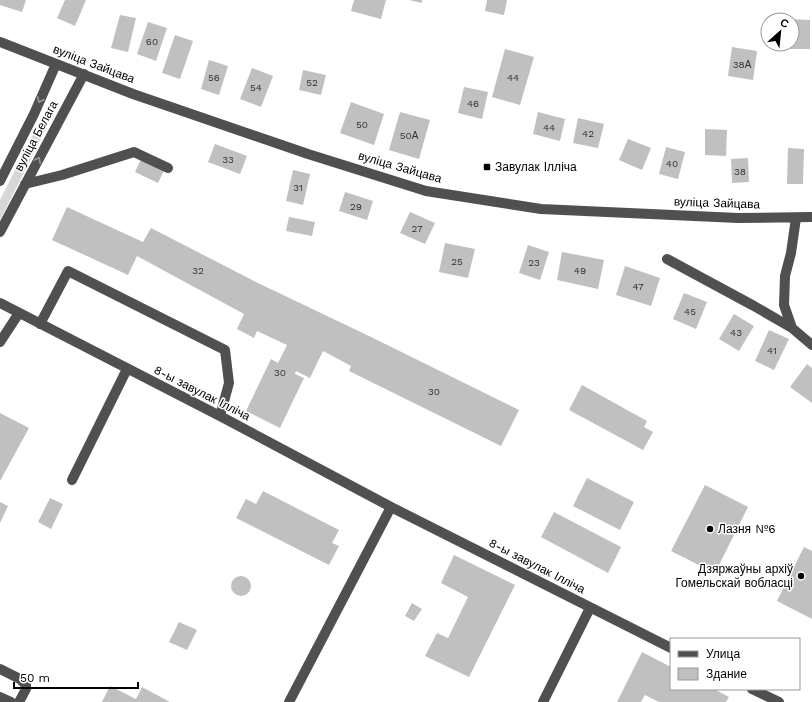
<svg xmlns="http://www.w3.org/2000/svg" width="812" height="702" font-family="'Work Sans',sans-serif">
<rect width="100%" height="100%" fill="#fff"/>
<path fill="#d7d7d7" d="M39,123L47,127L0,220V200Z"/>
<path fill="#c0c0c0" d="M0,0H26L22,12L0,5Z
M65,0H86L75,26L57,18Z
M354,0H386L381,19L351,11Z
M409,0H422V3Z
M487,0H507L504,15L485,11Z
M120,15L136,18L128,52L111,48Z
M792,19L810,20V49H787V44H792Z
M148,22L167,28L156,61L137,54Z
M175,35L193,41L180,79L162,73Z
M732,47L757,51L753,80L728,76Z
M505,49L534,57L520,105L492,97Z
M209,60L228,66L219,95L201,89Z
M252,68L273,76L261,107L240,99Z
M303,70L326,75L321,95L299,90Z
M464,87L488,92L482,119L458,113Z
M351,102L384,114L374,145L340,133Z
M400,112L430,120L419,159L389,150Z
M538,112L565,119L560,141L533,134Z
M578,118L604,124L598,148L573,143Z
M705,129L727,130L726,156L705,155Z
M628,139L651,148L642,170L619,160Z
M215,144L247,156L240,174L208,162Z
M666,147L685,152L678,179L659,174Z
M788,148L804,149L803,184H787Z
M142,157L165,168L158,183L135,172Z
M748,158L749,182L732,183L731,159Z
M293,170L310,174L303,205L286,201Z
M345,192L373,201L367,220L339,211Z
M67,207L143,242L151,228L260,284L367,335L519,410L501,446L349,371L351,366L323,351L310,378L296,371L295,374L304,378L280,428L246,411L271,359L278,363L287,345L257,331L254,338L237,329L244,314L137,256L128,275L52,240Z
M410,212L435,223L425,244L400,233Z
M289,217L315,222L312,236L286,231Z
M445,243L475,249L468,278L439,272Z
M528,245L549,252L540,280L519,273Z
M562,252L604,260L598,289L557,280Z
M625,266L660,278L651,306L616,295Z
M684,293L707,302L696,329L673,319Z
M734,314L754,326L739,351L719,339Z
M769,330L789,339L774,370L755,361Z
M807,364L812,368V403L790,387Z
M582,385L647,421L644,427L653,432L643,450L569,410Z
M0,413L29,428L0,481Z
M587,478L634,502L620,530L573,506Z
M705,485L748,507L715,573L671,551Z
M263,491L339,530L332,543L339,546L329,565L236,518L246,499L256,504Z
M50,498L63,504L51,529L38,522Z
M0,502L8,506L0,523Z
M554,512L621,547L608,573L541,537Z
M804,547L812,551V619L777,601Z
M454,555L515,585L469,677L425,656L437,633L448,638L468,597L441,583Z
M231 586a10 10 0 1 1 20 0a10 10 0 1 1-20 0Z
M412,603L422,609L414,621L405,616Z
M179,622L197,630L187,650L169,642Z
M642,652L671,667V689H714L729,697L726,702H659L645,695L641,702H617Z
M110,686L136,699L142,687L170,702H102Z"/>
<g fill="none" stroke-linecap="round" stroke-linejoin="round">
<path stroke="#505050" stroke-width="10" d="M0,42L133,94L308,154L426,191L541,209L738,218L812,217
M0,181L34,114L56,64
M25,184L62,175L134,152L168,168
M796,218L791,253L785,276L784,305L792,328L812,345
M0,232L84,74
M667,259L754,306L792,328
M0,303L220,416L391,507L671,648
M40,324L68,271L225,350L229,383L220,416
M0,342L19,313
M72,480L127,369
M0,669L20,679L26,685V689L19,702
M752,689L779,702
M0,697L11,702
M289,702L391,507
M543,702L590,608"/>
</g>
<defs><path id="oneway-chevron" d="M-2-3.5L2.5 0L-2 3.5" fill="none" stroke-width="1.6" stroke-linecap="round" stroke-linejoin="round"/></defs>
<g stroke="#969696">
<use href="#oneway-chevron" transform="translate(40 100) rotate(113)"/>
<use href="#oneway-chevron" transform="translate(38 160) rotate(-62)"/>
</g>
<g fill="#000" stroke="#fff" stroke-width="1.5">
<rect x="483" y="163" width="8" height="8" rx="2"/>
<circle cx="710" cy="529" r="4"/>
<circle cx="801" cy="576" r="4"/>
</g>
<g text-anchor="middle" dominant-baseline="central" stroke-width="3" stroke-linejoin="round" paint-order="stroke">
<g font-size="10" fill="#303030">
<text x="152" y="41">60</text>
<text x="742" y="64">38А</text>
<text x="214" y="77">56</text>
<text x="513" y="77">44</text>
<text x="312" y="82">52</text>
<text x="256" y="87">54</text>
<text x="473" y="103">46</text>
<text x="362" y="124">50</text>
<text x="549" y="127">44</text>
<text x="588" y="133">42</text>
<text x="409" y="135">50А</text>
<text x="228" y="159">33</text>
<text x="672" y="163">40</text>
<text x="740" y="171">38</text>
<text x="298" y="187">31</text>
<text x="356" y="206">29</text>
<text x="417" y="228">27</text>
<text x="457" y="261">25</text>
<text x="534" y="262">23</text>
<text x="198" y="270">32</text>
<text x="580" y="270">49</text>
<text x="638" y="286">47</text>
<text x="690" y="311">45</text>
<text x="736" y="332">43</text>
<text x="772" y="350">41</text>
<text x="280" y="372">30</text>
<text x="434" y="391">30</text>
</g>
<g font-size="12" fill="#000" stroke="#fff">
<text transform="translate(94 64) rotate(21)">вуліца Зайцава</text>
<text transform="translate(36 136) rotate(-62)">вуліца Белага</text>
<text transform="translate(400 167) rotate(16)">вуліца Зайцава</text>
<text transform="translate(717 203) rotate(2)">вуліца Зайцава</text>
<text transform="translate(202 393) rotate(27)">8-ы завулак Ілліча</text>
<text transform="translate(537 566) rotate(27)">8-ы завулак Ілліча</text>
</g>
<g font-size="12" fill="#000" stroke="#fff" text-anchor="start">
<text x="495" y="167">Завулак Ілліча</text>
<text x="718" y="529">Лазня №6</text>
<text x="793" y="569" text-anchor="end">Дзяржаўны архіў<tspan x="793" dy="14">Гомельскай вобласці</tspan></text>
</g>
</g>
<rect x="670" y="638" width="130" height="52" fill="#ffffff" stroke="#999999"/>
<rect x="678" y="651" width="20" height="6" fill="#505050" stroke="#999999"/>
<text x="706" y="658" font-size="12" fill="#000000">Улица</text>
<rect x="678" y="668" width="20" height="12" fill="#c0c0c0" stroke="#999999"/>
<text x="706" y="678" font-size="12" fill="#000000">Здание</text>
<g transform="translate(780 32) rotate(27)"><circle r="19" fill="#ffffff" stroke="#999999"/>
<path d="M0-3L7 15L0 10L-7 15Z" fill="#000000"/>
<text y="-6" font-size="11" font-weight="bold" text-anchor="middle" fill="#000000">С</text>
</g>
<path d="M14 682v6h124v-6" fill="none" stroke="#000000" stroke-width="2"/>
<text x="20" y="682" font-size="12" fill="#000000" stroke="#ffffff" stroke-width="3" paint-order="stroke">50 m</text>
</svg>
